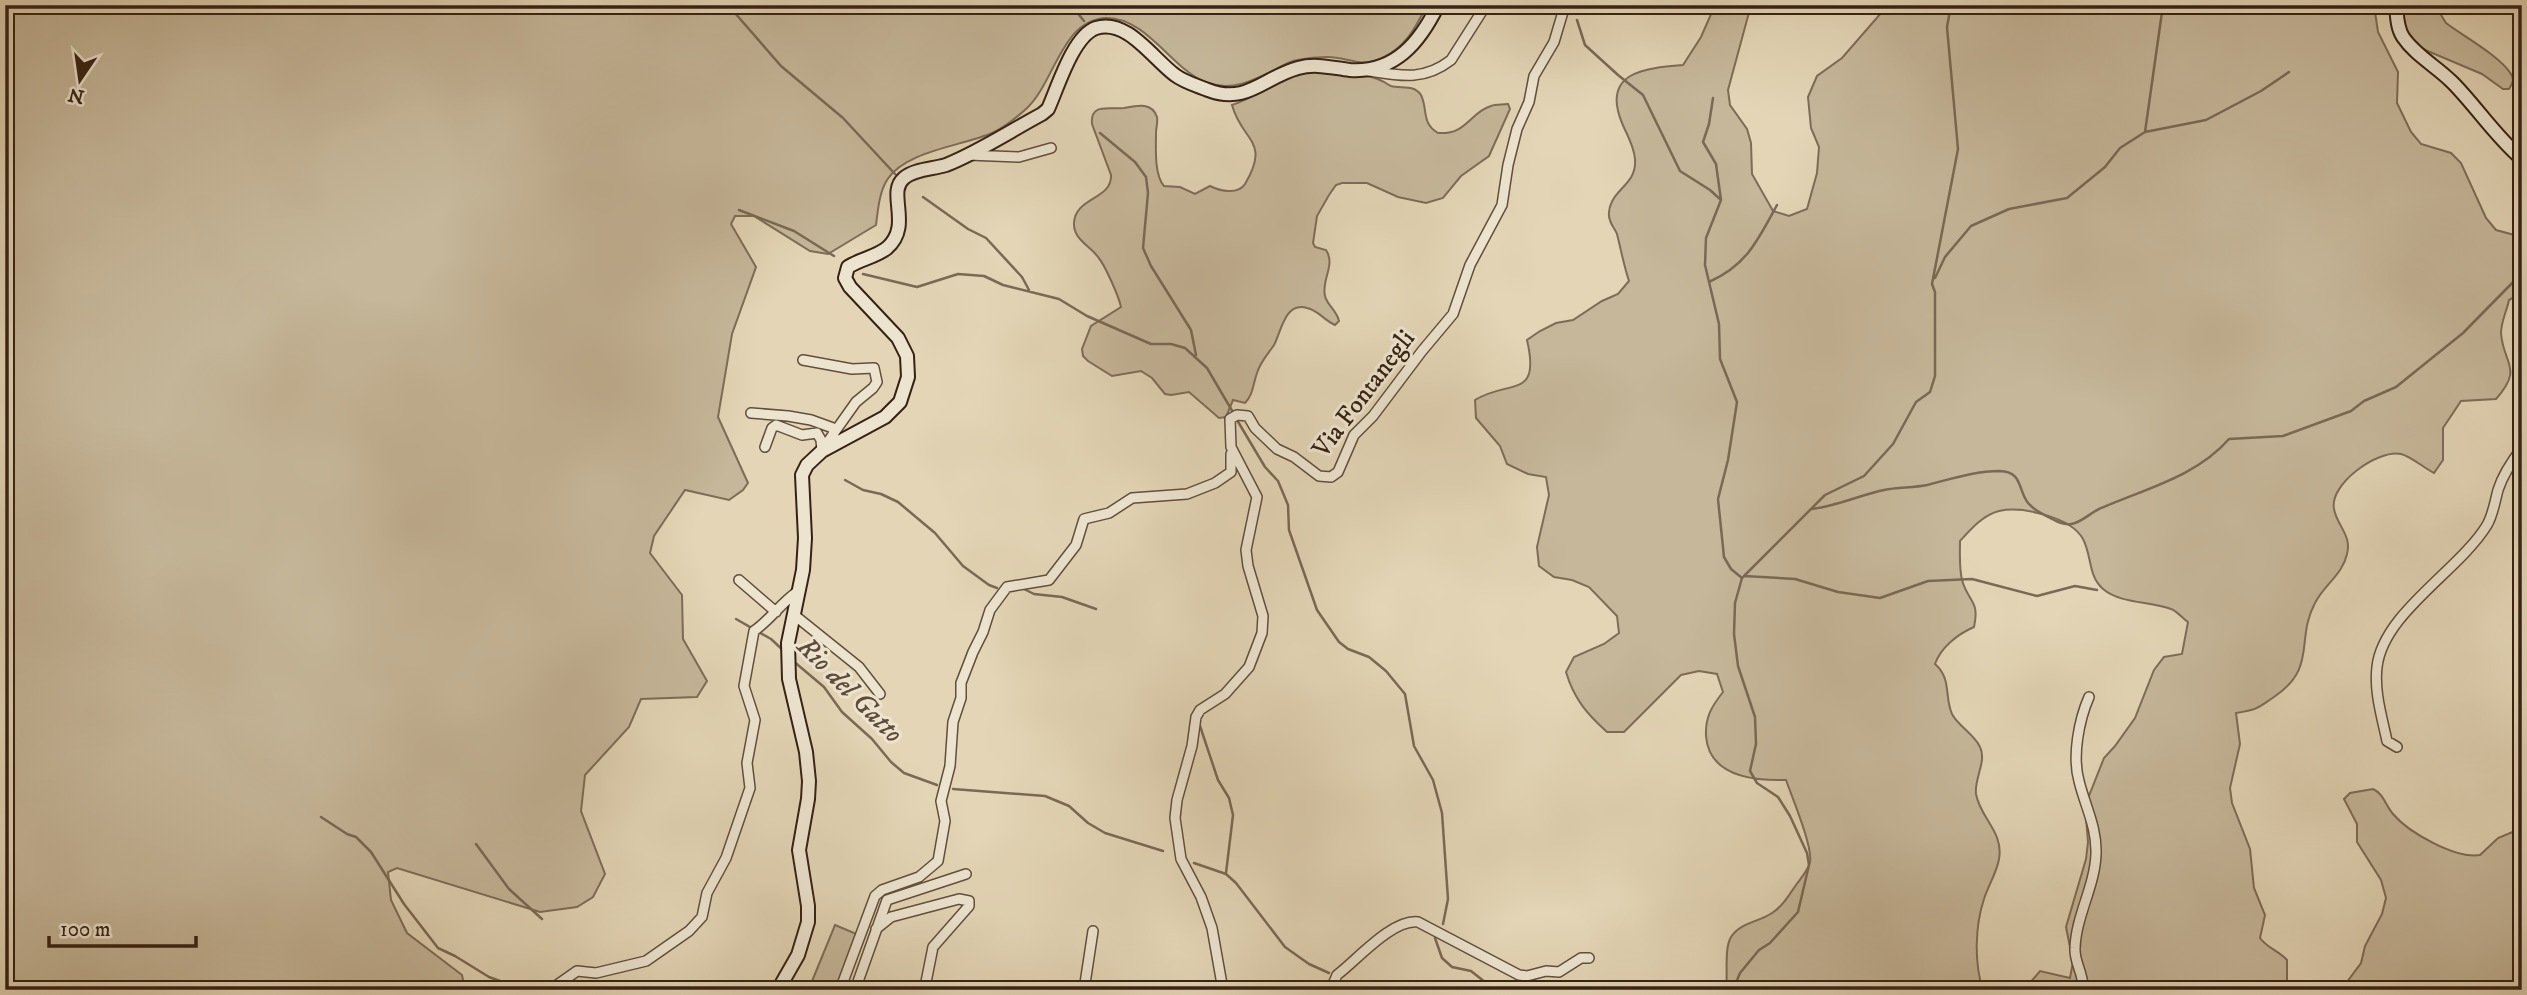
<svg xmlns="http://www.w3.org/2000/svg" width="2527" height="995" font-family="'IM FELL DW Pica',serif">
<rect width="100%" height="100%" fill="#e3d5b6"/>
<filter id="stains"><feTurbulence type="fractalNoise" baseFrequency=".00286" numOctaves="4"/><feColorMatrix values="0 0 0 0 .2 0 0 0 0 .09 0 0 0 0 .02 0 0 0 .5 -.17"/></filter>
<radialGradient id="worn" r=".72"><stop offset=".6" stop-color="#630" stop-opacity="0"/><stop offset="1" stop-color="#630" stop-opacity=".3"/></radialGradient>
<path fill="#c6b79a" stroke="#7e6c57" stroke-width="2" d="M5,5H1427C1415,29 1405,48 1380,59C1362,68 1346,57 1328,57C1318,57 1307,58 1297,60C1290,61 1284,65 1278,68C1253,81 1230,93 1203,81C1171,67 1146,18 1107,18C1061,19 1055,83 1026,109C1017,117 1004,128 992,133C962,146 905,151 887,180C879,193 878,210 876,225L828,254L810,251L754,216H735L731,224L756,267L732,334L718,417L748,483L743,490L729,500L685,490L654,536L650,553L682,595L683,639L707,681L697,697L641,699L629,727L585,775L581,811L605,874L593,897L577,907L540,912L397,868L388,872L391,900L407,933L462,975L465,990H5Z
M1715,5H1751L1728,90L1730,105L1747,129L1751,143L1752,174L1773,211L1789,216L1807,209L1817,173L1819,147L1811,128L1808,97L1817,76L1842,58L1888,5H2374L2378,32L2398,72L2397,103L2411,132L2421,144L2451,153L2461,163L2486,218L2496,230L2522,237V293L2509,300C2507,310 2501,322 2501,333C2503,364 2524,368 2496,399L2461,401L2443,428V460L2434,473C2424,468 2412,457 2401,454C2378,449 2329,484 2334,509C2337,526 2352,535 2347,554C2343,574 2324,585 2315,603C2295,640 2318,667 2274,697C2256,709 2259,709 2236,713L2240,744L2230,788L2232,803L2250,849L2254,888L2265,915L2260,938C2267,948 2279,951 2287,960V990H2024L2040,971L2070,978L2073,962L2066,927L2086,859L2088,842L2085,806L2104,758L2115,746L2135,718L2154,670L2164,657L2182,654L2188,622C2182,618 2177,611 2171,609C2150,601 2121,604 2103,589C2088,576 2092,556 2083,539C2071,517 2022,506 1999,511C1983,515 1971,529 1960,541C1960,554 1959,567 1962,580C1968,602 1980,600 1974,627C1958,634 1941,647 1935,664C1952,679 1944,696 1952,714C1958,726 1974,734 1980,747C1987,761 1974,779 1976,794C1980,818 2004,832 1999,859C1997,872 1988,886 1984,899C1975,926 1974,963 1983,990H1726C1728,975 1724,948 1731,937C1741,922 1759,922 1772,913C1783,906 1789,895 1796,885C1801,878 1809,869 1810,862C1813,847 1792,797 1786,780C1753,781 1709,776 1706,736C1705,717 1712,706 1723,692L1717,674L1699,671L1681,675L1624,732H1607C1587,714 1574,699 1566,672L1574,657L1604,644L1619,633L1617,616L1589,587L1572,580L1554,577L1539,566L1537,547L1549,495L1546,477L1528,474L1507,464L1500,446L1476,418L1475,400C1509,379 1541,400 1527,340L1540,331L1556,323L1573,320L1602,301L1618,294L1629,281C1624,266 1621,250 1617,234C1615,229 1611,225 1610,220C1608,216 1609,208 1611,204C1616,188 1637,183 1635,159C1634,146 1627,135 1622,123C1601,72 1645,68 1683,65L1701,37Z
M2402,5H2440L2441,15L2446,23C2463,36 2500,56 2511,74C2515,80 2512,84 2509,89H2503L2482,74L2418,47L2406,34Z
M1318,71C1336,73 1366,73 1382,81C1385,82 1388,85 1391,86C1401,89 1414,84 1421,95C1428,109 1421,123 1438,133C1467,135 1470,112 1491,106C1496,104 1503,105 1508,104L1510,109L1489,156L1461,176L1443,198L1426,203L1398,197L1367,183H1342L1336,185L1329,195L1317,216L1313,243L1315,247L1326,250C1336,265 1321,280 1325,296C1327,305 1337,311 1339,321L1335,325C1325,321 1318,310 1307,308C1285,301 1281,332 1274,345C1268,354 1260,362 1257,373C1253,384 1253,395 1245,403L1233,400L1226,417L1219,418L1189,392L1171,395L1165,394L1152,378L1141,371L1112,376L1088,361L1083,356L1082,349L1091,326L1121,307C1119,297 1105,265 1098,257C1090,246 1073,239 1074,223C1075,197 1112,200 1111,175L1092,124C1090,102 1110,110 1124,108C1135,106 1152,101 1157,117C1158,122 1156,128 1156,133C1156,148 1154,175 1164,186L1180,187L1195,194L1210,186C1220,191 1238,195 1245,184C1271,140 1242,142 1232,105C1265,94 1278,75 1318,71Z
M2373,789C2384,794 2385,805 2393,814C2409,833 2456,859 2480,855L2498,838L2522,828V990H2341L2361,963L2365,946L2382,914L2386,898L2381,880L2357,842V824L2344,799L2350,793Z
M835,925L859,935L837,990H818L810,986Z"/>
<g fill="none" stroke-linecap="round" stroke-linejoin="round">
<path stroke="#7a6954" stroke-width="2.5" d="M728,5L781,66L843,118L895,174
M1071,5L1084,21
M1104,5L1106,14
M1577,20L1585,45L1618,75L1643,95L1680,171L1710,190L1721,200
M1713,98L1709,124L1703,142L1716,164L1721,200L1706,238L1705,265L1719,324L1720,359L1737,402L1728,460L1718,499L1724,557L1731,569L1742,578
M2145,132L2163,5
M1100,133L1135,162L1146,177L1148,193L1143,248L1151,266L1191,330L1196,355
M923,197L968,229L986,238L1022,277L1029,290
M739,210L794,231L834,256
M863,274L917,287L958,274L984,276L1003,285L1059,299L1087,316L1151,344H1171L1185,348L1207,368L1234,414
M1935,278L1945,257L1971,226L2009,209L2067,198L2105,167L2120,148L2145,132L2206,120L2261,91L2289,72
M1709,282C1747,265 1758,240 1777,205
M1237,420L1265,467L1278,481L1288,505L1289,530L1317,610L1339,642L1348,649L1369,657L1386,671L1405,694L1414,746L1433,780L1442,813L1448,899L1443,924
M845,480L863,490L881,494L898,502L935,533L963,566L989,585L997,588
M1812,509C1837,506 1860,495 1884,490C1898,487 1913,488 1927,485C1951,479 1974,471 2000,471C2021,472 2018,486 2026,500C2031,509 2046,516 2056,521C2061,523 2066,525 2071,524C2081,523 2090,513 2099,509C2144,489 2196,477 2229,439L2283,436L2351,411L2364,401L2396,387L2463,333L2522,273
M1744,576L1795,579L1838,592L1880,598L1928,581L1972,579L2037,596L2075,586L2097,590
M1024,589L1034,594L1062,597L1096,609
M736,619L771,639L785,652
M792,660L824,687L842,712L872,739L891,762L904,773L937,785
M1199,723L1218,780L1229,798L1233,815L1226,873
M953,789L1045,796L1069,806L1088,823L1105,833L1163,851
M321,817L347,834L356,837L371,852L404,904L438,948L455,956L489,977L508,984H540
M476,844L509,889L542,919
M1194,863L1226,874L1236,883L1285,947L1309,964L1329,973
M1435,938L1442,958L1452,967L1471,971L1495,990
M1343,988L1345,990
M1733,990L1740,973L1759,950L1770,943L1798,912L1809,865L1807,853L1790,816L1778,797L1757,783L1750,771L1756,744L1755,717L1738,666L1734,634L1735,603L1742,578L1825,495L1864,476L1893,444L1916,402L1930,392L1935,376V292L1932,284L1958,149L1947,27L1951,5"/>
<defs>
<path id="street" d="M1369,71C1401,76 1424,81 1451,60L1486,5
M968,155L1019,157L1051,148
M803,360L852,369L874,368L877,382L873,388L856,402L829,440L828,447
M751,413L788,416L811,420L833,428L834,434
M765,447L772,428L776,425L802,435L817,433L821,440L822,451
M739,580L776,612
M793,614L859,667L880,694
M2397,747L2387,741C2382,717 2374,692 2377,667C2383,613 2459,571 2487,525C2493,515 2495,501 2498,490C2503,474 2512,461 2522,448
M876,929L891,917L959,899L969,901V906L933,947L925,987
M550,990L577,971L596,973L646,961L689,931L702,917L707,893L726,858L750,788L747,763L755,720L744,686L754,631C770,620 781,603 797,592
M840,990L875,896L882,890L919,877L938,861L945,821L941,801L950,766L953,722L961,698V683L973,652L983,632L990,610L1007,587L1049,580L1076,545L1084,519L1109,513L1132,498L1187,494L1215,483L1231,472V454
M855,990L887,900L966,874
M1084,990L1093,931
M1223,990L1212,928L1201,897L1181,859L1175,818L1177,800L1192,746L1196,717L1200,710L1225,694L1249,667L1262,633L1263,616L1248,566L1246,550L1257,497L1231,447L1230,419L1237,415L1248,416L1255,428L1277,449L1294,457L1319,476L1331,477L1338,472L1354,435L1373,416L1422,351L1453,314L1470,265L1502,205L1508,165L1517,129L1529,102L1534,76L1554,42L1565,5
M1334,990V982L1337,975C1357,960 1392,919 1418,922L1519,975L1527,976L1546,971L1559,972L1581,958H1589
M2083,990C2084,973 2074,963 2075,948C2076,916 2095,886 2096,854C2097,827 2085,806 2079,781C2072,756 2079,720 2089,697"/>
<path id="secondary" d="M2396,5C2397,16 2397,28 2403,37C2415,55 2436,66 2452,82C2476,106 2495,136 2522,159
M778,990L798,955L808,922V906L799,850L808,799L809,781L806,752L789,679L788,643L803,570L805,538L802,475L807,465L822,451L885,417L900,402L908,377L907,356L898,338L850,287L845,278L848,267C860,259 876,257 887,248C913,225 886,193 904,178C914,169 934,169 946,165C977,153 1012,130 1042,114L1048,109C1058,87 1073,36 1096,28C1127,18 1153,59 1175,75C1184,82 1198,86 1208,90C1247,105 1264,77 1298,68C1316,63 1332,68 1350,70C1395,73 1420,42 1438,5"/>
</defs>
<use href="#street" stroke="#614f3c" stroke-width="12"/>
<use href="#secondary" stroke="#362214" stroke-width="16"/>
<use href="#street" stroke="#ede4d0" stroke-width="9"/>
<use href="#secondary" stroke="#ede4d0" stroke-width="12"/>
</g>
<g text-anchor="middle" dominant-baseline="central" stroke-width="6" stroke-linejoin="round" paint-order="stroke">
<g font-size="26" fill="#362214" stroke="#ede4d0">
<text transform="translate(1364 394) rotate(-53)">Via Fontanegli</text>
</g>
<g font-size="28" font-style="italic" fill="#5e4b39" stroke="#ede4d0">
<text transform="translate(850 690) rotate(45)">Rio del Gatto</text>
</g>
</g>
<rect width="2527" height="995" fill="none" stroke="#e3d5b6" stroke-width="28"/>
<rect x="7" y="7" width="2513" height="981" fill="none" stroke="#362214" stroke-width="3.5"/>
<rect x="14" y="14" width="2499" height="967" fill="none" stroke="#362214" stroke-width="2"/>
<g transform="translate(80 80) rotate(193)" stroke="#ede4d0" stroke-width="5" paint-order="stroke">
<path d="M0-5L12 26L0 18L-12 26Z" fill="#362214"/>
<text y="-10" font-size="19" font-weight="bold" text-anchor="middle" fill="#362214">N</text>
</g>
<path d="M49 936v10h147v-10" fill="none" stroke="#362214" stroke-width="3.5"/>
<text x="60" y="936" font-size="21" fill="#362214" stroke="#ede4d0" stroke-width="5" paint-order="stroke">100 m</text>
<rect width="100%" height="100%" filter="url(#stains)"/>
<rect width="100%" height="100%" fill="url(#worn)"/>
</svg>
